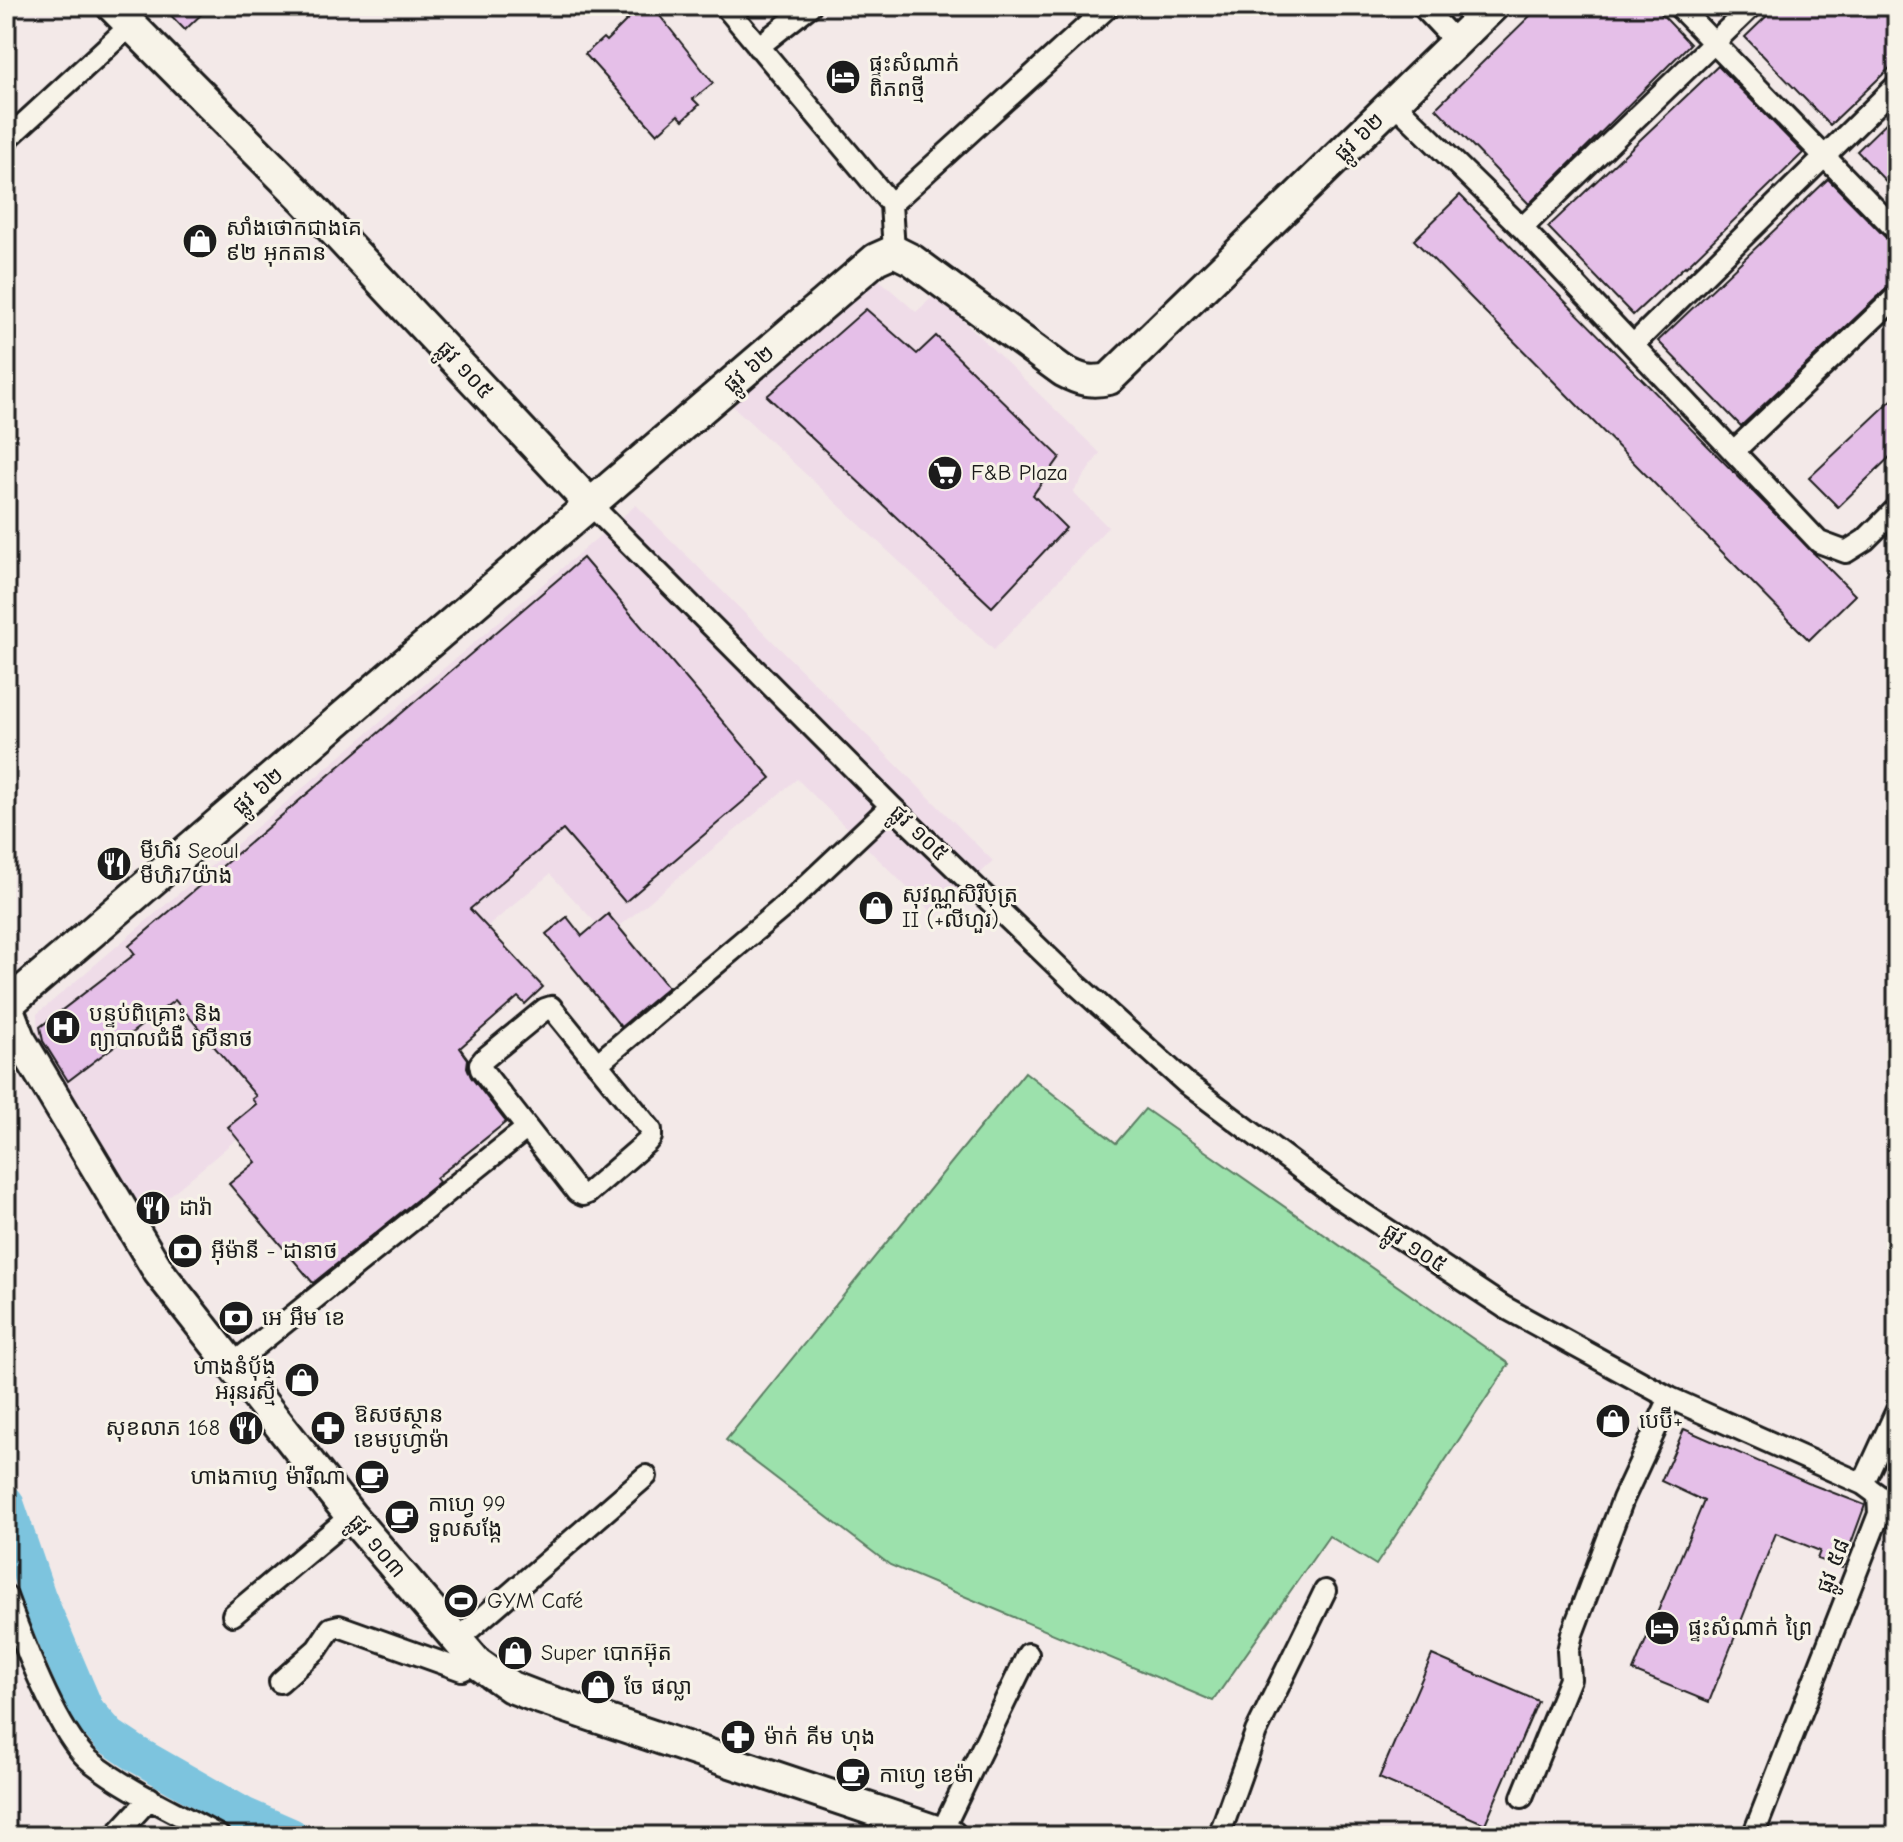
<svg xmlns="http://www.w3.org/2000/svg" width="1903" height="1842" font-family="'Comic Neue','Noto Sans Khmer',sans-serif">
<rect width="100%" height="100%" fill="#f3e9e8"/>
<filter id="ink" filterUnits="userSpaceOnUse"><feTurbulence type="fractalNoise" baseFrequency=".0125" numOctaves="2"/><feDisplacementMap in="SourceGraphic" scale="16" xChannelSelector="R" yChannelSelector="G"/><feConvolveMatrix kernelMatrix="1 2 1 2 8 2 1 2 1" color-interpolation-filters="sRGB"/></filter>
<g filter="url(#ink)">
<path fill="#efdce8" d="M867,269L916,312L936,294L1100,453L1073,492L1108,527L994,650L722,396Z
M636,505L993,861L936,916L797,779L608,936L550,874L142,1219L38,1041L37,1014Z"/>
<path fill="#9ce1ac" stroke="#5c7e64" stroke-width="2" d="M1025,1072L1116,1143L1145,1109L1509,1364L1376,1565L1329,1536L1213,1701L890,1565L726,1440Z"/>
<g fill="none" stroke-linecap="round" stroke-linejoin="round">
<path stroke="#7dc4de" stroke-width="36" d="M6,1503L38,1597L86,1710L109,1736L136,1754L243,1815L291,1836"/>
</g>
<path fill="#e5bfe8" stroke="#1c1c1c" stroke-width="2" d="M162,6H210L185,30Z
M641,6H652L713,83L693,99L699,105L683,120L678,115L657,134L585,54L603,38L606,41Z
M1540,6H1654L1690,44L1529,204L1436,108Z
M1777,6H1897V61L1830,125L1745,37Z
M1718,66L1803,153L1686,267L1685,266L1633,315L1548,227Z
M1897,112V193L1857,151Z
M1828,179L1888,240L1897,245V282L1888,287L1741,426L1658,341Z
M1460,195L1855,595L1809,640L1414,240Z
M866,309L917,354L936,336L1060,457L1033,495L1066,528L992,607L767,396Z
M1897,395V450L1838,507L1809,478Z
M583,558L771,778L625,902L563,830L470,909L543,987L525,1004L518,997L460,1048L468,1059L467,1067L471,1077L506,1122L436,1178L439,1182L313,1283L229,1184L256,1162L228,1127L256,1104L252,1099L256,1096L175,1000L68,1081L43,1041L40,1027L135,954L129,946Z
M608,914L668,987L621,1027L546,934L567,917L582,936Z
M1684,1429L1808,1483L1865,1505L1842,1568L1817,1559L1820,1551L1776,1533L1709,1702L1633,1671L1704,1501L1661,1481Z
M1432,1655L1538,1701L1485,1824L1379,1778Z"/>
<g fill="none" stroke-linecap="round" stroke-linejoin="round">
<defs>
<path id="street" d="M725,6L891,204L894,251
M1422,6L1456,42
M1678,6L1897,231
M758,47L810,6
M1394,103L1522,228L1819,542L1846,552L1865,540L1897,508
M6,140L131,25
M891,204L1109,6
M1522,228L1752,6
M1633,345L1897,85
M1734,451L1897,296
M591,505L891,806L1076,984L1186,1083L1338,1197L1504,1307L1670,1398L1863,1484L1878,1495L1879,1514L1753,1836
M551,1007L651,1130V1137L647,1142L588,1193L583,1195L577,1192L481,1069L480,1064L484,1059L545,1009Z
M597,1064L788,903L891,806
M233,1364L527,1128
M1863,1484L1897,1410
M6,1596C21,1637 58,1735 90,1761C128,1791 176,1812 219,1836
M233,1615L351,1516
M457,1640L646,1476
M280,1682L317,1649L331,1628L339,1626L462,1670L477,1663
M1522,1797L1570,1679L1568,1651L1572,1634L1623,1499L1670,1398
M941,1833L1028,1654
M115,1836L150,1798
M1219,1836L1256,1732L1325,1591"/>
<path id="secondary" d="M112,6L303,198L591,505
M6,1004L19,1038L159,1272L351,1516L477,1663L511,1687L537,1697L951,1836
M6,1006L876,259L894,251L912,260L1063,371C1080,380 1090,383 1109,379L1493,6"/>
</defs>
<use href="#street" stroke="#1c1c1c" stroke-width="26"/>
<use href="#secondary" stroke="#1c1c1c" stroke-width="36"/>
<use href="#street" stroke="#f7f3e8" stroke-width="20"/>
<use href="#secondary" stroke="#f7f3e8" stroke-width="30"/>
</g>
</g>
<defs>
<symbol id="hotel-disc" viewBox="-11 -11 22 22"><circle r="9.5" fill="#1c1c1c" stroke="#f7f3e8"/><path d="M-6-4.5h1.5V1H6V5H4.5V3h-9V5H-6ZM-4 0a1.8 1.8 0 1 1 3.6 0ZM.5 0V-2.5h3Q6-2.5 6 0Z" fill="#fff"/></symbol>
<symbol id="shop-disc" viewBox="-11 -11 22 22"><circle r="9.5" fill="#1c1c1c" stroke="#f7f3e8"/><path d="M-5-2.5h2.3a2.7 3.5 0 0 1 5.4 0H5L5.5 6h-11ZM-1.5-2.5h3a1.5 2.3 0 0 0-3 0Z" fill="#fff"/></symbol>
<symbol id="supermarket-disc" viewBox="-11 -11 22 22"><circle r="9.5" fill="#1c1c1c" stroke="#f7f3e8"/><path d="M-6-5.5h2.5l.6 2H6L4.5 2H-2.5L-4.4-4H-6ZM-1.5 3.2a1.3 1.3 0 1 0 .1 0ZM3 3.2a1.3 1.3 0 1 0 .1 0Z" fill="#fff"/></symbol>
<symbol id="restaurant-disc" viewBox="-11 -11 22 22"><circle r="9.5" fill="#1c1c1c" stroke="#f7f3e8"/><path d="M-5-6h1v4h1v-4h1v4h1v-4h1v5L-1.5 .5V6h-2V.5L-5-1ZM5-6V6H3V1.5H1.5Q1.5-4 5-6Z" fill="#fff"/></symbol>
<symbol id="hospital-disc" viewBox="-11 -11 22 22"><circle r="9.5" fill="#1c1c1c" stroke="#f7f3e8"/><path d="M-5-5h3v3.5h4V-5h3V5h-3V1.5h-4V5h-3Z" fill="#fff"/></symbol>
<symbol id="bank-disc" viewBox="-11 -11 22 22"><circle r="9.5" fill="#1c1c1c" stroke="#f7f3e8"/><path d="M-6-4H6V4H-6ZM0-2.3a2.3 2.3 0 1 0 0 4.6a2.3 2.3 0 1 0 0-4.6Z" fill="#fff"/></symbol>
<symbol id="pharmacy-disc" viewBox="-11 -11 22 22"><circle r="9.5" fill="#1c1c1c" stroke="#f7f3e8"/><path d="M-2-6h4v4h4v4h-4v4h-4v-4h-4v-4h4Z" fill="#fff"/></symbol>
<symbol id="cafe-disc" viewBox="-11 -11 22 22"><circle r="9.5" fill="#1c1c1c" stroke="#f7f3e8"/><path d="M-5.5-4.5H6V0H3Q3 3.5 0 3.5H-2.5Q-5.5 3.5-5.5 0ZM3-3.2v2h1.7v-2ZM-6 4.5H4V6H-6Z" fill="#fff"/></symbol>
<symbol id="stadium-disc" viewBox="-11 -11 22 22"><circle r="9.5" fill="#1c1c1c" stroke="#f7f3e8"/><path d="M0-5a6.5 5 0 1 0 0 10a6.5 5 0 1 0 0-10ZM-3.5-1.8h7v3.6h-7Z" fill="#fff"/></symbol>
</defs>
<g fill-rule="evenodd">
<use href="#hotel-disc" x="823" y="57" width="40" height="40"/>
<use href="#shop-disc" x="180" y="221" width="40" height="40"/>
<use href="#supermarket-disc" x="925" y="453" width="40" height="40"/>
<use href="#restaurant-disc" x="94" y="844" width="40" height="40"/>
<use href="#shop-disc" x="856" y="888" width="40" height="40"/>
<use href="#hospital-disc" x="43" y="1007" width="40" height="40"/>
<use href="#restaurant-disc" x="133" y="1188" width="40" height="40"/>
<use href="#bank-disc" x="165" y="1231" width="40" height="40"/>
<use href="#bank-disc" x="216" y="1298" width="40" height="40"/>
<use href="#shop-disc" x="282" y="1360" width="40" height="40"/>
<use href="#shop-disc" x="1593" y="1401" width="40" height="40"/>
<use href="#restaurant-disc" x="226" y="1408" width="40" height="40"/>
<use href="#pharmacy-disc" x="308" y="1408" width="40" height="40"/>
<use href="#cafe-disc" x="352" y="1457" width="40" height="40"/>
<use href="#cafe-disc" x="382" y="1497" width="40" height="40"/>
<use href="#stadium-disc" x="441" y="1581" width="40" height="40"/>
<use href="#hotel-disc" x="1642" y="1608" width="40" height="40"/>
<use href="#shop-disc" x="495" y="1633" width="40" height="40"/>
<use href="#shop-disc" x="578" y="1667" width="40" height="40"/>
<use href="#pharmacy-disc" x="718" y="1717" width="40" height="40"/>
<use href="#cafe-disc" x="833" y="1755" width="40" height="40"/>
</g>
<g text-anchor="middle" dominant-baseline="central" stroke-width="6" stroke-linejoin="round" paint-order="stroke">
<g font-size="22" fill="#1c1c1c" stroke="#f7f3e8" text-anchor="start">
<text x="869" y="64">ផ្ទះសំណាក់<tspan x="869" dy="25">ពិភពថ្មី</tspan></text>
<text x="226" y="228">សាំងថោកជាងគេ<tspan x="226" dy="25">៩២ អុកតាន</tspan></text>
<text x="971" y="473">F&amp;B Plaza</text>
<text x="140" y="851">មីហិរ Seoul<tspan x="140" dy="25">មីហិរ7យ៉ាង</tspan></text>
<text x="902" y="895">សុវណ្ណសិរីបុត្រ<tspan x="902" dy="25">II (+លីហួរ)</tspan></text>
<text x="89" y="1014">បន្ទប់ពិគ្រោះ និង<tspan x="89" dy="25">ព្យាបាលជំងឺ ស្រីនាថ</tspan></text>
<text x="179" y="1208">ដារ៉ា</text>
<text x="211" y="1251">អ៊ីម៉ានី - ដានាថ</text>
<text x="262" y="1318">អេ អឹម ខេ</text>
<text x="276" y="1367" text-anchor="end">ហាងនំប៉័ង<tspan x="276" dy="25">អរុនរស្មី</tspan></text>
<text x="354" y="1415">ឱសថស្ថាន<tspan x="354" dy="25">ខេមបូហ្វាម៉ា</tspan></text>
<text x="1639" y="1421">បេប៊ី+</text>
<text x="220" y="1428" text-anchor="end">សុខលាភ 168</text>
<text x="346" y="1477" text-anchor="end">ហាងកាហ្វេ ម៉ារីណា</text>
<text x="428" y="1504">កាហ្វេ 99<tspan x="428" dy="25">ទួលសង្កែ</tspan></text>
<text x="487" y="1601">GYM Café</text>
<text x="1688" y="1628">ផ្ទះសំណាក់ ព្រៃ</text>
<text x="541" y="1653">Super បោកអ៊ុត</text>
<text x="624" y="1687">ចែ ផល្លា</text>
<text x="764" y="1737">ម៉ាក់ គីម ហុង</text>
<text x="879" y="1775">កាហ្វេ ខេម៉ា</text>
</g>
<g font-size="22" fill="#1c1c1c" stroke="#f7f3e8">
<text transform="translate(1359 137) rotate(-44)">ផ្លូវ ៦២</text>
<text transform="translate(749 369) rotate(-41)">ផ្លូវ ៦២</text>
<text transform="translate(465 370) rotate(47)">ផ្លូវ ១០៥</text>
<text transform="translate(258 791) rotate(-41)">ផ្លូវ ៦២</text>
<text transform="translate(919 833) rotate(44)">ផ្លូវ ១០៥</text>
<text transform="translate(1415 1248) rotate(33)">ផ្លូវ ១០៥</text>
<text transform="translate(377 1546) rotate(50)">ផ្លូវ ១០៣</text>
<text transform="translate(1833 1566) rotate(-69)">ផ្លូវ ៥៨</text>
</g>
</g>
<rect width="1903" height="1842" fill="none" stroke="#f7f3e8" stroke-width="32"/>
<rect x="16" y="16" width="1871" height="1810" fill="none" stroke="#1c1c1c" stroke-width="3" filter="url(#ink)"/>
</svg>
